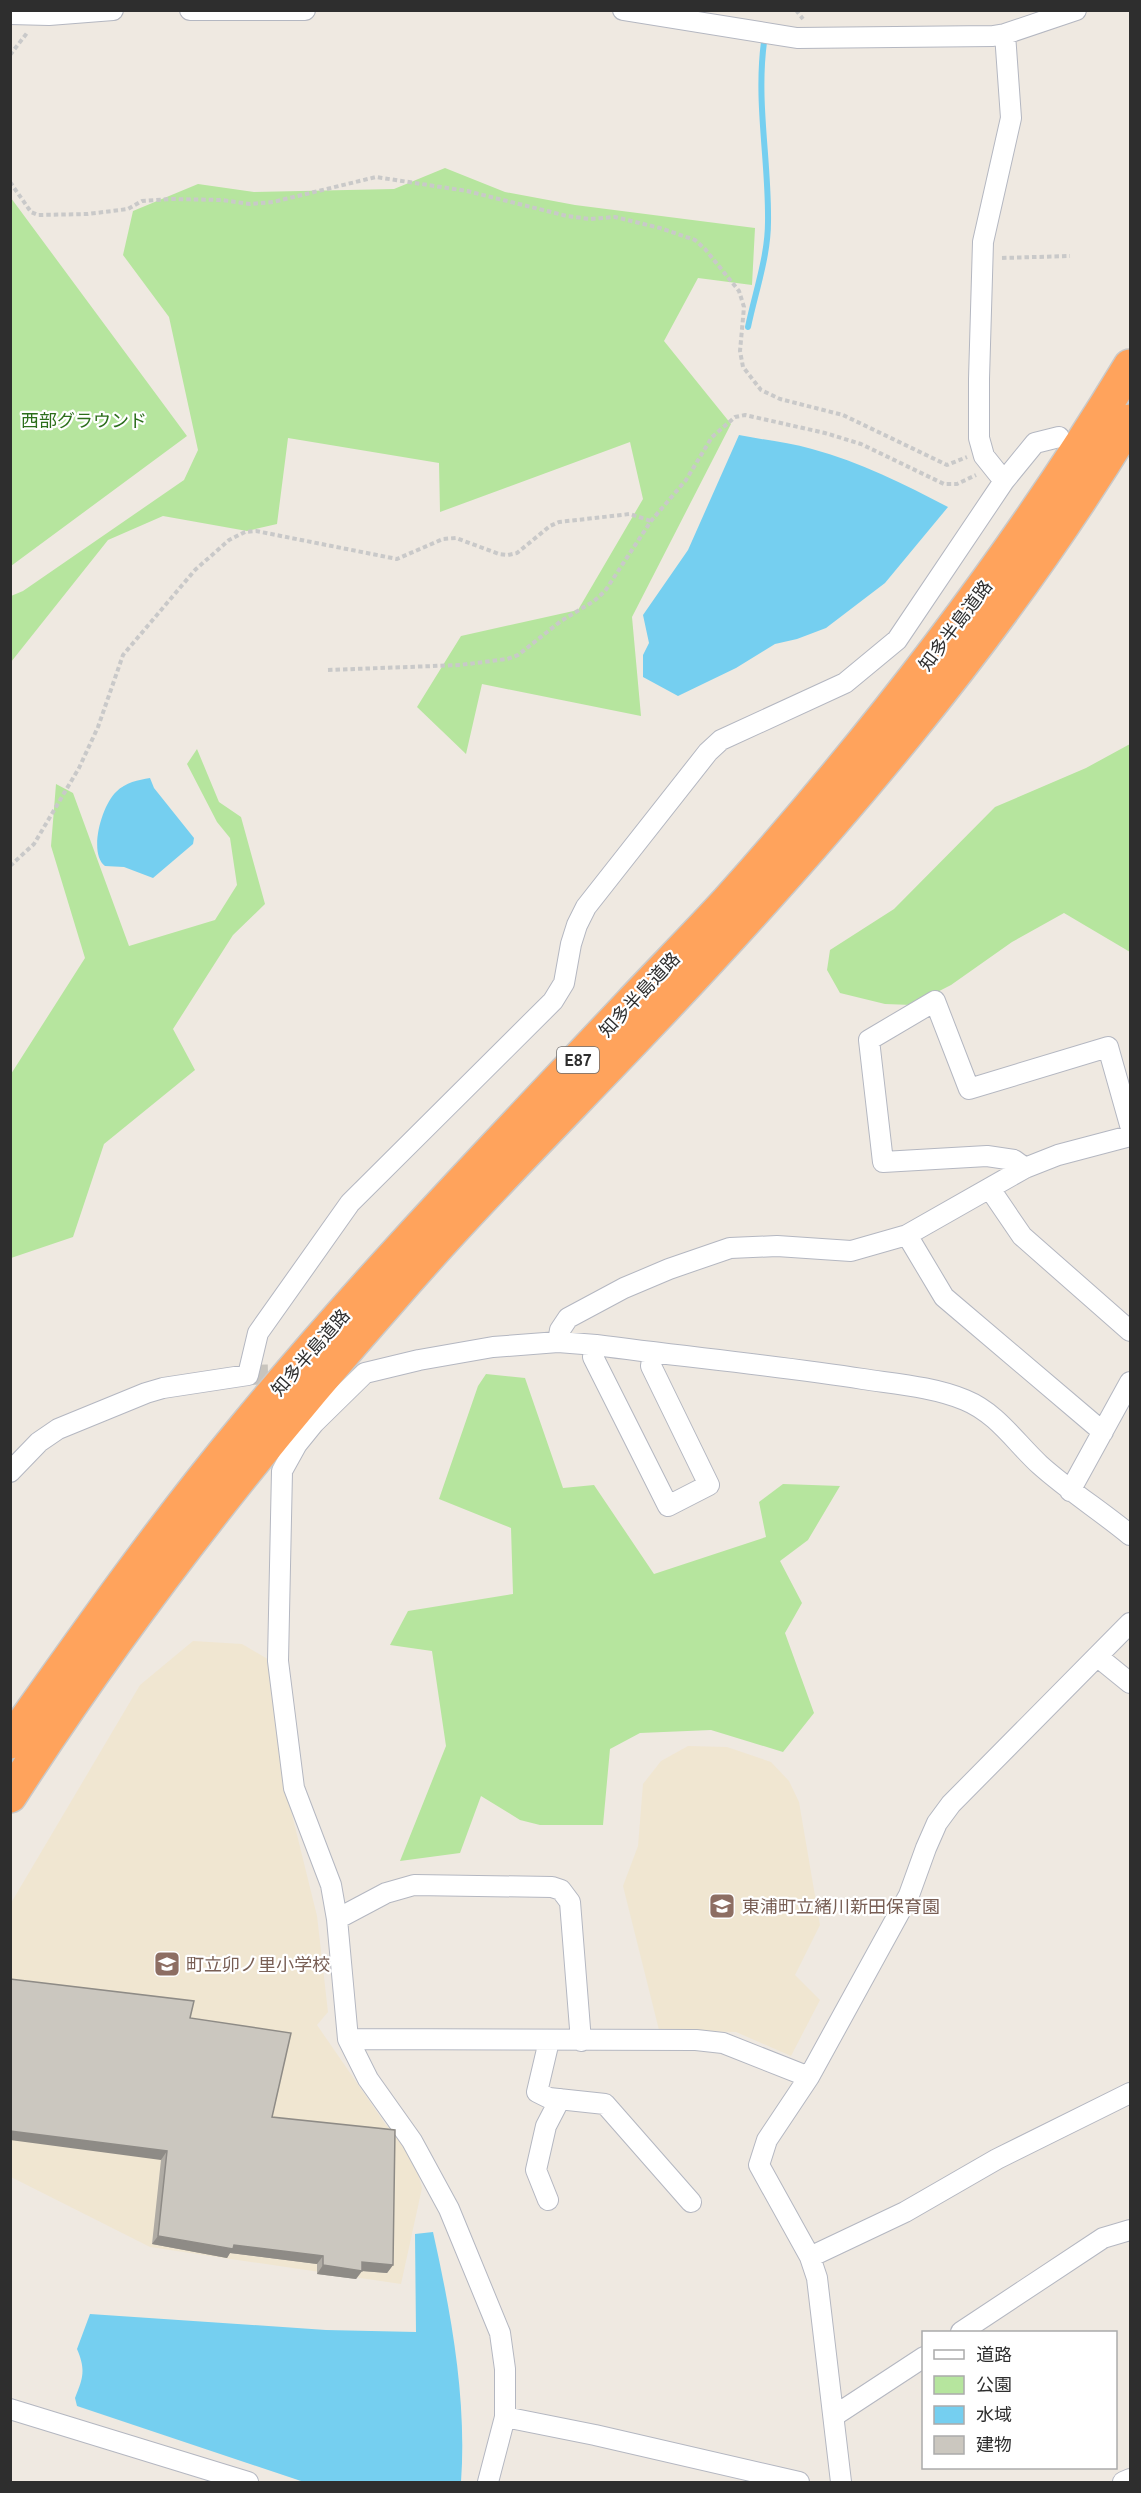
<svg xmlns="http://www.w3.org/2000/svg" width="1141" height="2493" font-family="Ubuntu,'Noto Sans JP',sans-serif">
<rect width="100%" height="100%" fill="#efe9e1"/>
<path fill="#f0e6d1" d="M193,1641L242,1644L271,1661L284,1782L317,1916L328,2012L317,2025L386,2125L412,2151L422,2188L401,2284L150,2247L11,2177V1903L140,1685Z
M688,1746L727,1747L771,1762L789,1781L799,1802L820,1925L795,1975L820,2000L791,2056L736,2032L659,2030L623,1886L638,1846L643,1784L661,1761Z"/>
<path fill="#b6e59e" d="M445,168L505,192L575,205L755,228L752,285L698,278L664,341L731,424L632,617L641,716L482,684L466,754L417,707L461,636L578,610L643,499L630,442L440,512L439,463L288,438L277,524L247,531L163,516L108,540L11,662V596L23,591L184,480L198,450L169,317L123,255L133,211L198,184L254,192L394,189Z
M11,198L187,436L11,566H10Z
M1130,744V952L1064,913L1012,942L951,985L912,1005L885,1004L840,993L827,970L830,950L894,909L995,807L1086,768Z
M197,749L219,802L241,817L265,904L233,935L173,1029L195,1070L104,1144L73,1237L11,1258V1074L85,958L51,846L56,784L73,793L129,946L215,920L237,885L230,838L217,822L187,764Z
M486,1374L525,1378L563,1488L594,1485L654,1574L766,1537L759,1502L783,1484L840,1486L808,1540L780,1561L802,1603L785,1633L814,1713L783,1752L711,1730L640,1733L610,1749L603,1825H540L520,1820L481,1796L460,1853L400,1861L446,1746L432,1651L390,1645L408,1611L513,1594L511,1528L439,1499L478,1386Z"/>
<path fill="#75cff0" d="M739,435C763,440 788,442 812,449C860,462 904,484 948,507L885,583L826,628L797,639L775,644L736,668L678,696L643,677V655L649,643L643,615L688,550Z
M150,778L154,788L194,838L193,844L153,878L124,867L105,866C88,853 102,805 116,792C126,782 138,780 150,778Z
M433,2232C451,2313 467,2399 461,2482H304L77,2406L75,2398C83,2378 86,2370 77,2349L90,2314L326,2330L416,2332L415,2234Z"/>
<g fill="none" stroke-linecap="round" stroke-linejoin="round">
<path stroke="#75cff0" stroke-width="6" d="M748,327C755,293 768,257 768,222C769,162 756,102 764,42"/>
<path stroke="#c8c4bd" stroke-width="20" stroke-dasharray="20 10" stroke-linecap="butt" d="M248,1375L294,1374"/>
<defs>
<path id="minor" d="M190,10H305
M623,10L797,38L993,36L1005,34L1011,118L983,242L979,379V438L984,456L1004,481
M10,14L49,15L113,10
M1005,34L1076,10
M1025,1168L1014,1160L987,1156L883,1162L869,1040L935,1001L969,1089L1108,1047L1130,1125
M990,1189L1022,1236L1130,1331
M907,1235L944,1297L1103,1432
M558,1342L560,1330L568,1318L624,1288L669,1269L730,1248L777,1246L851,1251L907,1235L1025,1168L1058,1155L1130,1136
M596,1345L593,1357L668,1506L709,1485L651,1366L653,1353
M10,1472L39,1442L58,1429L146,1393L163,1388L248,1375L258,1333L350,1203L553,1001L564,983L571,944L577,925L586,907L708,752L721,740L845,683L897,640L1004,481L1035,443L1059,437
M1070,1491L1130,1382
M1098,1657L1130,1683
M337,1919L386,1893L414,1885L552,1887L561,1890L570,1902L581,2041
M348,2039L696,2040L723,2043L809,2077
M549,2041L537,2092L549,2098L605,2104L691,2202
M548,2200L536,2170L546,2126L560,2099
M810,2257L905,2212L997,2159L1130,2093
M961,2332L1103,2238L1130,2230
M10,2409L248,2482
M834,2416L924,2357
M505,2417L595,2435L799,2482
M488,2482L505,2417V2369L500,2333L449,2209L412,2141L368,2079L348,2039L337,1919L331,1885L294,1788L278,1661L282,1471L297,1444L314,1423L365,1373L419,1360L493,1347L558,1342L596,1345C685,1357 774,1365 863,1379C896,1384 934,1387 965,1400C997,1413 1016,1443 1040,1465C1069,1491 1101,1511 1130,1535
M841,2482L817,2278L810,2257L759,2165L767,2140L809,2077L909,1895L926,1848L937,1823L951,1804L1130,1623
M1123,2482L1130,2479"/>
<path id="motorway" d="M10,1742C86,1635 161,1528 245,1427C366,1280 499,1143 630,1004C662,970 696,936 728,901C877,734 1014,558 1130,366
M10,1796C123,1621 252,1456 390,1300C474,1203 565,1113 653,1020C828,835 998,639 1130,421"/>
</defs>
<use href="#minor" stroke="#b4b7c1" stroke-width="22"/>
<use href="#motorway" stroke="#c9c9c9" stroke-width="36"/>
<path stroke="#c9c9c9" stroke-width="4" stroke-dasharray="4.5 3" stroke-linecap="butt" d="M796,10L803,19
M10,55L27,33
M10,182L31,212L38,215L88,214L128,209L142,201L172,199L222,200L250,204L273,202L376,177L467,191L567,216L590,219L615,217L660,228L695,240L705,249L739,291L744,307L740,351L743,367L761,390L780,399L843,415L947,465L967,457
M1002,258L1070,256
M328,670L460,665L507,659L518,655L561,621L594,601L605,591L651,521L686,480L712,437L735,417L745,415L825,433L861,444L944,484H957L976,475
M10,866L34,844L79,768L98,727L123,655L195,570L229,540L245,532L256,531L397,559L443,539L456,538L499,554L508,555L517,553L550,526L559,522L630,514L651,521"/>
<use href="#minor" stroke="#fff" stroke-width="20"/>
<use href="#motorway" stroke="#ffa35c" stroke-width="33"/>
</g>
<path fill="#afaba4" d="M190,2018L393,2265L387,2273L362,2271L356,2279L317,2274V2264L230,2253L227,2258L152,2244L161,2160Z"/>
<path fill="#8e8b86" d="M10,2131L167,2151L161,2160L10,2140Z
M158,2236L234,2245L323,2256L317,2264L230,2253L227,2258L152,2244Z
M362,2262L393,2265L387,2273L362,2271L356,2279L317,2274L323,2265Z"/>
<path fill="#cbc7bf" stroke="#8e8b86" stroke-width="1.5" d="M10,1979L194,2001L190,2018L291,2033L272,2117L395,2130L393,2265L362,2262V2271L323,2265V2256L234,2245L233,2249L158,2236L167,2151L10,2131Z"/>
<defs>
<symbol id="school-square" viewBox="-11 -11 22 22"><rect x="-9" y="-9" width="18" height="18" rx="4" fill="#8d6e63" stroke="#fff"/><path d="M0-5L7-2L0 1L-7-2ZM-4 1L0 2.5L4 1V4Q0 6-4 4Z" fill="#fff"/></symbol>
</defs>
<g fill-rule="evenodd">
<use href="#school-square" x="707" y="1891" width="30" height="30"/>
<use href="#school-square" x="152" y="1949" width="30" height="30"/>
</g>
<g text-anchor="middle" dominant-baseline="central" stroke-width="4.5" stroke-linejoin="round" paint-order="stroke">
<rect fill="#fff" stroke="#6d6d6d" stroke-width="1.5" x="557" y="1047" width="42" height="26" rx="4.5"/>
<g font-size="16" font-weight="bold" fill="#2e2e2e">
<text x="578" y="1060">E87</text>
</g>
<g font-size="18" fill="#2c6e1b" stroke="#fff">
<text x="84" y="420">西部グラウンド</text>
</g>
<g font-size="18" fill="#2e2e2e" stroke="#fff">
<text transform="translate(955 625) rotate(-53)">知多半島道路</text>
<text transform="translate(639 994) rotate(-47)">知多半島道路</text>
<text transform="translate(310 1352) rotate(-49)">知多半島道路</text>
</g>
<g font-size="18" fill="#785e54" stroke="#fff" text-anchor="start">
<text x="742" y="1906">東浦町立緒川新田保育園</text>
<text x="186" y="1964">町立卯ノ里小学校</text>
</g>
</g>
<rect width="1141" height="2493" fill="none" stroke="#2e2e2e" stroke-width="24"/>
<rect x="922" y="2331" width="195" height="138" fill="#ffffff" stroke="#ababab" stroke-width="1.5"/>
<rect x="934" y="2350" width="30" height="9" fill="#ffffff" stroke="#ababab" stroke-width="1.5"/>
<text x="976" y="2361" font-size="18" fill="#2e2e2e">道路</text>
<rect x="934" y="2376" width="30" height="18" fill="#b6e59e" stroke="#ababab" stroke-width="1.5"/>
<text x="976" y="2391" font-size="18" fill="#2e2e2e">公園</text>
<rect x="934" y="2406" width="30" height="18" fill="#75cff0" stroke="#ababab" stroke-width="1.5"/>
<text x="976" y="2421" font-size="18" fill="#2e2e2e">水域</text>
<rect x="934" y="2436" width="30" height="18" fill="#cbc7bf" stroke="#ababab" stroke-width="1.5"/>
<text x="976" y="2451" font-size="18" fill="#2e2e2e">建物</text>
</svg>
